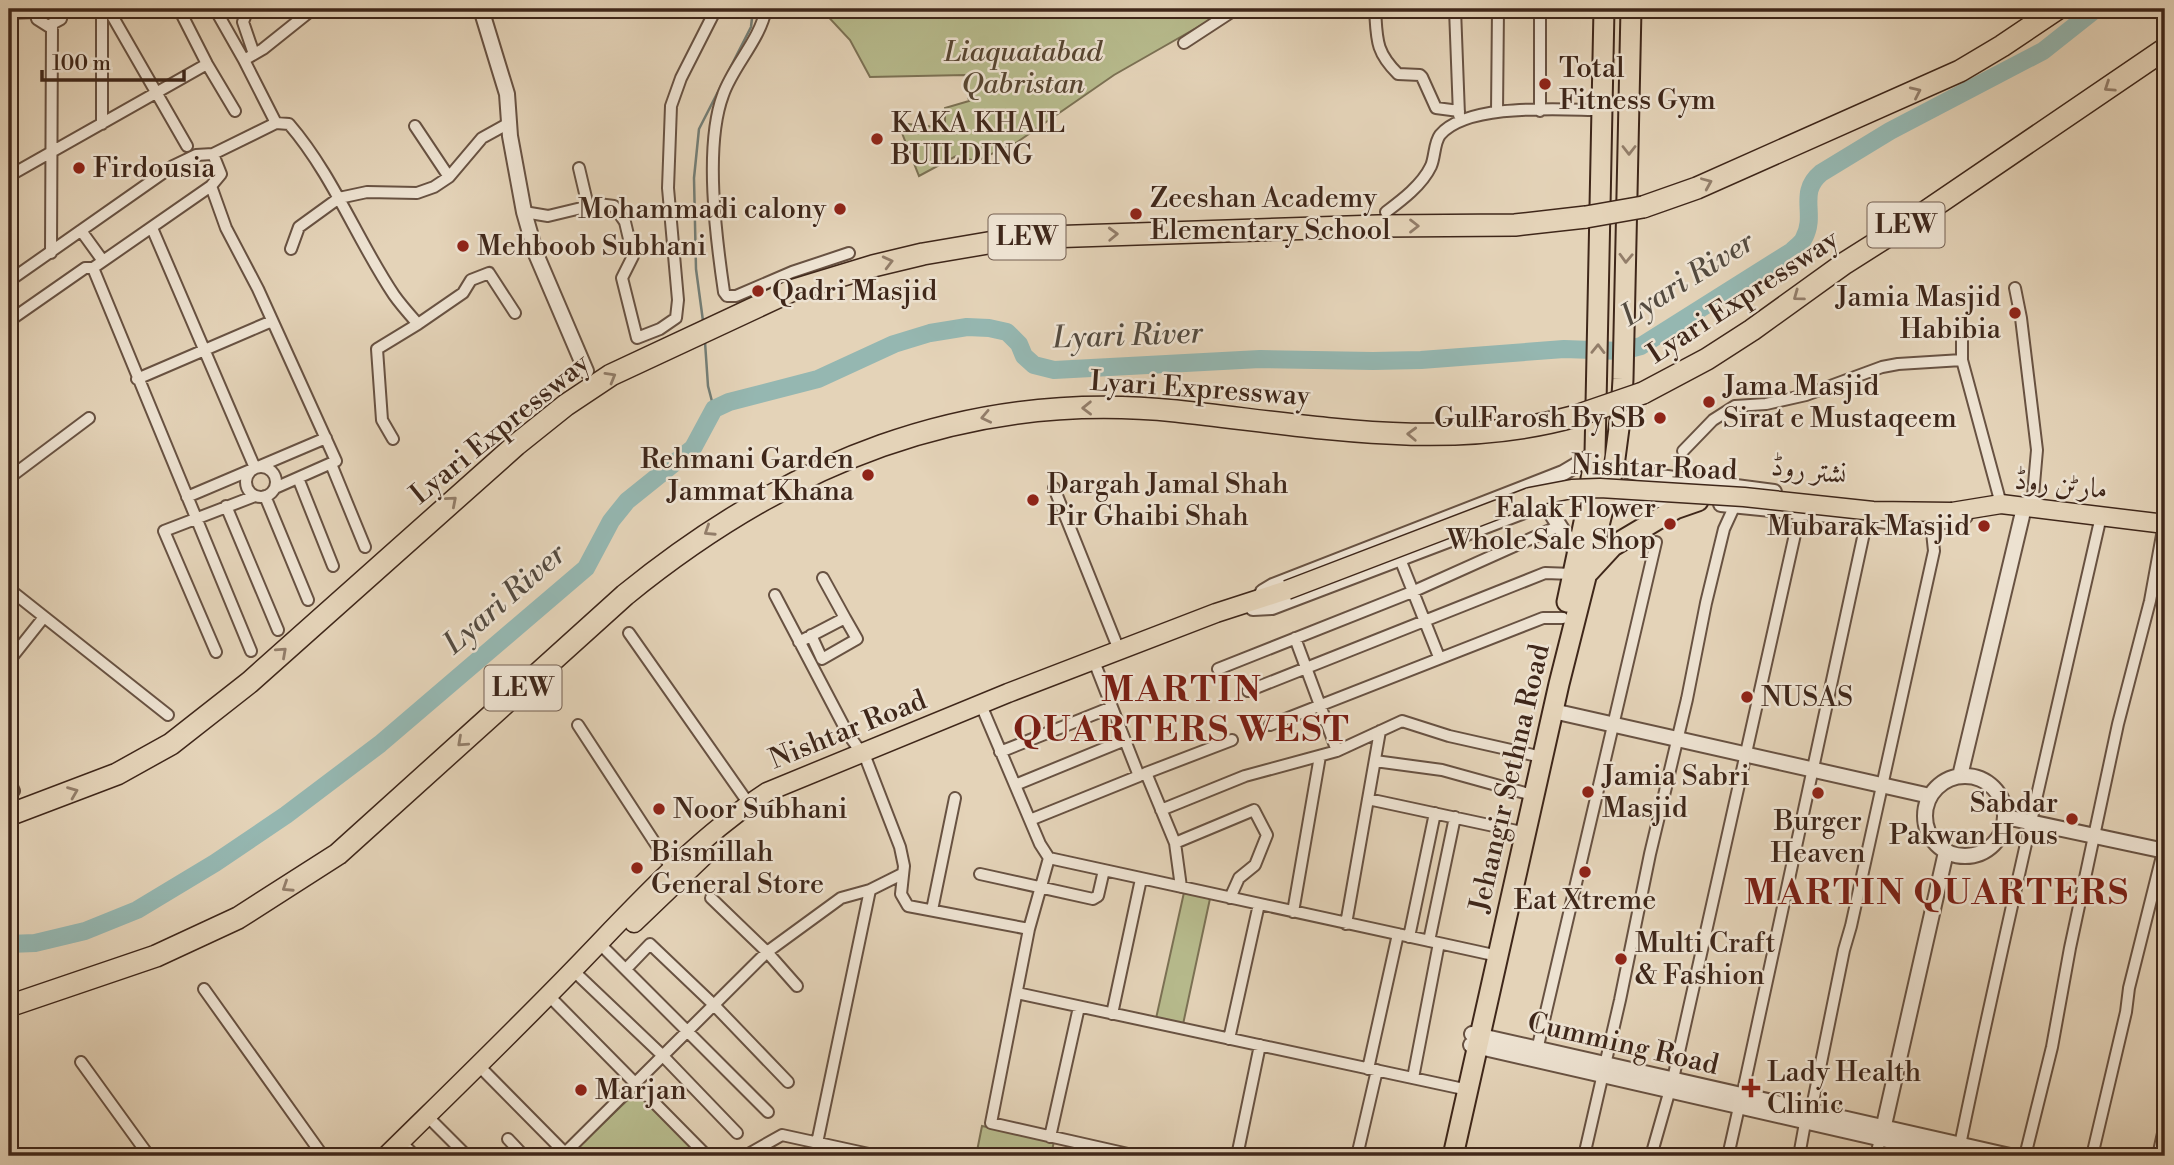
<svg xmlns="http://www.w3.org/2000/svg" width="2174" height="1165" font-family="'Libre Bodoni',Amiri,serif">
<rect width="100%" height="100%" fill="#e4d3b8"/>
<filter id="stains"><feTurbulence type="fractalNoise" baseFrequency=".00286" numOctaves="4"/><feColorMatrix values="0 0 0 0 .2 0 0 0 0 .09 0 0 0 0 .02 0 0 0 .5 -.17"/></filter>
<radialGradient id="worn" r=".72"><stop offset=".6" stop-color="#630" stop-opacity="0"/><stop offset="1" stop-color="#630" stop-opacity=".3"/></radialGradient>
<path fill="#b7bb8d" stroke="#7b7154" stroke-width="2" d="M821,9H1226L1219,15L1114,75L1016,143L976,161L956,156L919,176L898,123L945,128V108L969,101L965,75L870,77L850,40Z
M1185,888L1211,894L1182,1029L1155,1023Z
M636,1092L700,1156H579L574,1151Z
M982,1126L1054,1141L1051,1156H976Z"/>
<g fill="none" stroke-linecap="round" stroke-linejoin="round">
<path stroke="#737d75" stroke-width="2.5" d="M703,321L696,269L694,178L699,129L751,27L753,9
M705,342L708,386L714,409"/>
<path stroke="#95b7b1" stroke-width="18" d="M9,944L35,943L85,931L137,910L215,863L286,815L380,744L586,568L611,521L627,501L693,448L714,409L729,402L818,379L894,344L930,333L967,327L989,328L1007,332L1019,344L1024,356L1034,365L1054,370L1260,359L1373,361L1421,360L1564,349L1622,351L1641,346L1792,251C1796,247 1802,243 1804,238C1817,214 1797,193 1821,173L1890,131L2043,51L2096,9"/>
<defs>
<path id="minor" d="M35,9L37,19L48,26L61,19L63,9
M102,9V124
M179,9L207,64L235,111
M215,9L244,60L276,123
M248,9L243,22L254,54
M766,9C760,40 733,66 723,95C704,146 716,238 724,292L727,296H736L792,272L849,253
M1375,9C1377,39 1375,51 1398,74L1420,75L1422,77L1436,108L1459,111
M1455,9L1459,115
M1540,9V111
M64,12L180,11
M110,12L187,146
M9,13L35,12
M1184,43L1236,9
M244,60L263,49L313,9
M1497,112L1498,9
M415,126L449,177
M579,168L588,206
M9,176L207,64
M211,186L226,228L258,289L336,461L275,488
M524,212L548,216L598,204L614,206L625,222L633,256L622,278L637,338L660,329L676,318L678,300L668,188L671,106L681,78L716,9
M1386,212C1402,200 1422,185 1431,166C1435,157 1434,143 1440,135C1468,102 1562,110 1602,110
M152,228L255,468
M82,232L103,261
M291,249L299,227L339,198L367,192L417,193L434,187L449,177L482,138L509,123
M51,253L52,25
M9,281L173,166L196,155L213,154
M2015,288L2021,318L2037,450L2032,507
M9,321L85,268H93
M1962,323V360L2001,504
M137,379L272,321
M393,439L382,420L377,349L418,324L463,293L471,280L489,273L515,313
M1683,451L1713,420L1735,406L1766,404L1806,395L1882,367L1898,364L1962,360
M331,464L365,547
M246 482a15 15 0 1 1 30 0a15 15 0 1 1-30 0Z
M9,478L89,418
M298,478L333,566
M1054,488L1119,650
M265,496L308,600
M187,497L326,438
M226,506L278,630
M1400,559L1439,657
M823,578L845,618
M9,589L168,715
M775,595L848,734L866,759L900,847L904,866L901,894L908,906L1029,929
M629,633L749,804
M1295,638L1337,751
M799,642L845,618L857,639L822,659L811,635
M251,651L93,268L211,186L221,174L213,154L276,123L289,124C333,175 357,240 394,295C401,305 410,315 418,324
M216,652L164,531L255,496
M9,661L44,617
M1097,669L1139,776L1146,773L1175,843L1181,887
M1218,669L1412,592L1559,526
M1248,691L1545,573L1573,574
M984,712L1040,844L1049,858L1489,954
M578,725L672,869
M1270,725L1543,618H1563
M1000,752L1112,707
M1375,761L1442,770L1525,793
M1146,773L1232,740
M9,780L14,791L9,792
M1015,785L1125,740
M1368,799L1517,831
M1161,810L1245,776L1337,751L1402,721L1449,736L1533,755
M1030,820L1139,776
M1175,843L1254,810L1267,835L1255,865L1239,878L1230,898
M1049,858L1029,929L991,1123L1137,1156
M980,874L1093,899L1098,896L1104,870
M711,898L767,952L797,986
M932,910L955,798
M1293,912L1320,756
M1346,924L1380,731
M1409,937L1435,813
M1429,941L1455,817
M606,950L768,1112
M626,969L650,944L714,1005L788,1082
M579,976L662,1055L737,1133
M204,989L323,1156
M1017,993L1459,1088
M554,1001L707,1156
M1112,1014L1141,879
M1229,1039L1259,904
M1537,1050L1656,542
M81,1062L149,1156
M1368,1069L1398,934
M484,1071L568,1156
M1413,1078L1439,943
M1742,1096L1867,519
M1811,1112L1844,950L1851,926L1934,551L1931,522
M433,1122L467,1156
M1050,1137L1079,1007
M508,1139L524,1156
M817,1143L870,890
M1960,1145C2003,937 2052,731 2099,525
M407,1148L415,1156
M565,1153L767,952L841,898L870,890L902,874
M745,1156L782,1135L878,1156
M1237,1156L1260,1045
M1357,1156L1377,1070
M1584,1156L1620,1000L1650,854L1687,699L1706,603L1724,529L1735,505
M1651,1156L1673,1079L1800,512
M1728,1156L1739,1107
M1799,1156L1805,1123
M1876,1156L1880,1139
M2025,1156L2052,1047L2070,948L2118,724L2150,601L2162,535
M2092,1156L2126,1012L2129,988L2165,844
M2158,1156L2165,1124"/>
<path id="tertiary" d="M481,9L507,94L510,136L524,212L536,254L586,371
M1614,466L1632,472L1652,476L1774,492
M1606,498L1680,501
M1544,502L1577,553
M1721,504L1907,523L1944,521L1965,516
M1263,592L1273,586L1563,473L1595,454
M1253,608L1272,607L1553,500
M1553,711L1930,796
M1925 816a40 40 0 1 1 80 0a40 40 0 1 1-80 0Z
M1960,776L2022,516
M2006,817L2165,851
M1472,1034L2010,1156
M1471,1045L1957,1156
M1882,1134L1946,852"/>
<path id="primary" d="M1952,512L2001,504L2165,524
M634,923L705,855
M386,1156C449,1094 513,1032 575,968C635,906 694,840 767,792L1008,693L1216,613L1287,590"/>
<path id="trunk" d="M1589,572L1613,546L1675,509L1698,501
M1567,602L1584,522L1595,454L1604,9
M1453,1156L1559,684L1614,466L1621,413L1623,379L1631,9"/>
<path id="motorway" d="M1643,207L1697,188L1960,71L2002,46L2057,9
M1643,393L1707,359L1752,330L1845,263L1921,215L2165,49
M9,815L117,774L171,744L250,682L516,445L566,405L611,375L791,291L873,266L923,254L1017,238L1378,226L1515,225L1586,217
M9,1006L156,956L238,918L338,854L625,595C786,464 965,389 1176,411C1308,425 1446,453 1576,416"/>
</defs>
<use href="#minor" stroke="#685242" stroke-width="14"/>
<use href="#tertiary" stroke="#685242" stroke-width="18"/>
<use href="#primary" stroke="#3f271a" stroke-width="21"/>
<use href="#trunk" stroke="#3f271a" stroke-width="23"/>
<use href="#motorway" stroke="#3f271a" stroke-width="24"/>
<use href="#minor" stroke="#ede2d1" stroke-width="10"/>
<use href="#tertiary" stroke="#ede2d1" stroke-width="14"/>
<use href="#primary" stroke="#e4d3b8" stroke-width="18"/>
<use href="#trunk" stroke="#e4d3b8" stroke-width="19"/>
<use href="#motorway" stroke="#e4d3b8" stroke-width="21"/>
<defs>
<path id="primary-bridge" d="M1287,590L1530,497L1572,489L1600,488L1744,497L1873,511L1952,512"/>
<path id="motorway-bridge" d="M1586,217L1643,207
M1576,416L1643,393"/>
</defs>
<use href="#primary-bridge" stroke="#3f271a" stroke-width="21" stroke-linecap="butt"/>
<use href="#motorway-bridge" stroke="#3f271a" stroke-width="24" stroke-linecap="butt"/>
<use href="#primary-bridge" stroke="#e4d3b8" stroke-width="18"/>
<use href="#motorway-bridge" stroke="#e4d3b8" stroke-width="21"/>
</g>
<defs><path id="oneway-chevron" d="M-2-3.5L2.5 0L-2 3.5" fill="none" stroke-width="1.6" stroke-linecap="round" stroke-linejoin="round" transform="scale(1.75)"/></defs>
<g stroke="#927d69">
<use href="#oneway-chevron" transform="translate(2109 87) rotate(146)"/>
<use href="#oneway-chevron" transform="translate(1916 92) rotate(-25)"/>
<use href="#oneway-chevron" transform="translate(1629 150) rotate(90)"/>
<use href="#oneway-chevron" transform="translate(1707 183) rotate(-23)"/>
<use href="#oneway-chevron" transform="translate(1414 226)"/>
<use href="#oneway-chevron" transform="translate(1113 234) rotate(-2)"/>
<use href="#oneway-chevron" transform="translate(1626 258) rotate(92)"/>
<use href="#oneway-chevron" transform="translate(888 262) rotate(-14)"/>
<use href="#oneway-chevron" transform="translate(1798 296) rotate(144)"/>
<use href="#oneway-chevron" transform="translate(1598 349) rotate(-89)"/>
<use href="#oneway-chevron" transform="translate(611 377) rotate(-30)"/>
<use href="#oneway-chevron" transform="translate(1087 408) rotate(179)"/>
<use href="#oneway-chevron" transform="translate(986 417) rotate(168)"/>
<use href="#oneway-chevron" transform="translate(1412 434) rotate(-178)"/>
<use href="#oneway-chevron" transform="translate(452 501) rotate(-41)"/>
<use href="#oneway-chevron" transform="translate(709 531) rotate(147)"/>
<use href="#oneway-chevron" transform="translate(282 652) rotate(-42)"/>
<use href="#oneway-chevron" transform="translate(462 742) rotate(138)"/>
<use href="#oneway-chevron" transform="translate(73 792) rotate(-22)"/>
<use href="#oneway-chevron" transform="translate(287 887) rotate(147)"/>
</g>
<g fill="#8f2418" stroke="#ede2d1" stroke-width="2.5">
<circle cx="1545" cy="84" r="7"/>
<circle cx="877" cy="139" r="7"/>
<circle cx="79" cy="168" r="7"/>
<circle cx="840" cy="209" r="7"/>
<circle cx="1136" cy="214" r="7"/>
<circle cx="463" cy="246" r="7"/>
<circle cx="758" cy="291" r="7"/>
<circle cx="2015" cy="313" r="7"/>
<circle cx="1709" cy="402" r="7"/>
<circle cx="1660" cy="418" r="7"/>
<circle cx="868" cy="475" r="7"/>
<circle cx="1033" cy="500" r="7"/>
<circle cx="1670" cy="524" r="7"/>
<circle cx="1984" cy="526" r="7"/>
<circle cx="1747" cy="697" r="7"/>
<circle cx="1588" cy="792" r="7"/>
<circle cx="1818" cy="793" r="7"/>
<circle cx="659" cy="809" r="7"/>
<circle cx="2072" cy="819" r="7"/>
<circle cx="637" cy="868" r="7"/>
<circle cx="1585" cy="872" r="7"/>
<circle cx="1621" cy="959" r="7"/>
<path d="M1747.5 1077.5h7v7h7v7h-7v7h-7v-7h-7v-7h7z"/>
<circle cx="581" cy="1090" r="7"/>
</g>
<g text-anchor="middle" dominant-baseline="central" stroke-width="5" stroke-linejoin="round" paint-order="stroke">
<g fill="#ede2d1" stroke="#735f51" stroke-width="2">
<rect x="1867.5" y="202.5" width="77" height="45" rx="5"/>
<rect x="988.5" y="214.5" width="77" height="45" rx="5"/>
<rect x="484.5" y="665.5" width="77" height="45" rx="5"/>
</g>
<g font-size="26" font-weight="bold" fill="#3f271a">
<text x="1906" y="225">LEW</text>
<text x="1027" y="237">LEW</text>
<text x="523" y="688">LEW</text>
</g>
<g font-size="28" font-style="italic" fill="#574531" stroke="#ede2d1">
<text x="1023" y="52">Liaquatabad<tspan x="1023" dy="32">Qabristan</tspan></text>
</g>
<g font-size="28" fill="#3f271a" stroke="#ede2d1" text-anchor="start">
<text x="1559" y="68">Total<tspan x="1559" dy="32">Fitness Gym</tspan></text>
<text x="891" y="123">KAKA KHAIL<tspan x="891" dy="32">BUILDING</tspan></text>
<text x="93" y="168">Firdousia</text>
<text x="1150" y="198">Zeeshan Academy<tspan x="1150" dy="32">Elementary School</tspan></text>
<text x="826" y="209" text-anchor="end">Mohammadi calony</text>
<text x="477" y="246">Mehboob Subhani</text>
<text x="772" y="291">Qadri Masjid</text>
<text x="2001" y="297" text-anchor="end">Jamia Masjid<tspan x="2001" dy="32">Habibia</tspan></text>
<text x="1723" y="386">Jama Masjid<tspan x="1723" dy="32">Sirat e Mustaqeem</tspan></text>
<text x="1646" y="418" text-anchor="end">GulFarosh By SB</text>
<text x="854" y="459" text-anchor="end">Rehmani Garden<tspan x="854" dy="32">Jammat Khana</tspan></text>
<text x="1047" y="484">Dargah Jamal Shah<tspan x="1047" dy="32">Pir Ghaibi Shah</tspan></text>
<text x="1656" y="508" text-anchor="end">Falak Flower<tspan x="1656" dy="32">Whole Sale Shop</tspan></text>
<text x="1970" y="526" text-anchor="end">Mubarak Masjid</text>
<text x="1761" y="697">NUSAS</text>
<text x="1602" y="776">Jamia Sabri<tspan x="1602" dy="32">Masjid</tspan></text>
<text x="2058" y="803" text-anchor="end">Sabdar<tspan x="2058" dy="32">Pakwan Hous</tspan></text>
<text x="673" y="809">Noor Subhani</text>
<text x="1818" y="821" text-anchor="middle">Burger<tspan x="1818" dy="32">Heaven</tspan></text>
<text x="651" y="852">Bismillah<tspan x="651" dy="32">General Store</tspan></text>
<text x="1585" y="900" text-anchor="middle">Eat Xtreme</text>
<text x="1635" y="943">Multi Craft<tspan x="1635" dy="32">&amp; Fashion</tspan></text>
<text x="1767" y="1072">Lady Health<tspan x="1767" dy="32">Clinic</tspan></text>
<text x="595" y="1090">Marjan</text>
</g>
<g font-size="28" fill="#3f271a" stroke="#ede2d1">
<text transform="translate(1743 297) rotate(-33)">Lyari Expressway</text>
<text transform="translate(1200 389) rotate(4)">Lyari Expressway</text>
<text transform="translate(500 429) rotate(-39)">Lyari Expressway</text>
<text transform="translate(1654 468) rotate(2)">Nishtar Road</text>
<text transform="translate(1809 471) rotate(7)">نشتر روڈ</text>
<text transform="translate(2061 485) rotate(6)">مارٹن روڈ</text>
<text transform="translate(848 730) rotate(-22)">Nishtar Road</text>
<text transform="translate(1510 778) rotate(-77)">Jehangir Sethna Road</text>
<text transform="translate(1623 1044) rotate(13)">Cumming Road</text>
</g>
<g font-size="30" font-style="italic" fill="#544b40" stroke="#ede2d1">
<text transform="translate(1688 279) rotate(-32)">Lyari River</text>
<text transform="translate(1128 336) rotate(-2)">Lyari River</text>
<text transform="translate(505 599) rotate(-41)">Lyari River</text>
</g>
<g font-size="35" font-weight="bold" letter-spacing="2" fill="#7a1f14" stroke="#ede2d1">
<text x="1182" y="690">MARTIN<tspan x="1182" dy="40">QUARTERS WEST</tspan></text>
<text x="1937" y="893">MARTIN QUARTERS</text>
</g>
</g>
<rect width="2174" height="1165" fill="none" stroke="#e4d3b8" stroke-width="35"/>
<rect x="10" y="10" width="2153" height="1144" fill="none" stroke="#3f271a" stroke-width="3.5"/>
<rect x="18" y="18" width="2139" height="1130" fill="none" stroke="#3f271a" stroke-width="2"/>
<path d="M42 70v10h142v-10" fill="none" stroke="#3f271a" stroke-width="3.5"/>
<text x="52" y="70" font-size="21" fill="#3f271a" stroke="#ede2d1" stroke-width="5" paint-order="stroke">100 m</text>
<rect width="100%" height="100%" filter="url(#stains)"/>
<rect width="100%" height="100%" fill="url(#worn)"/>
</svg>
